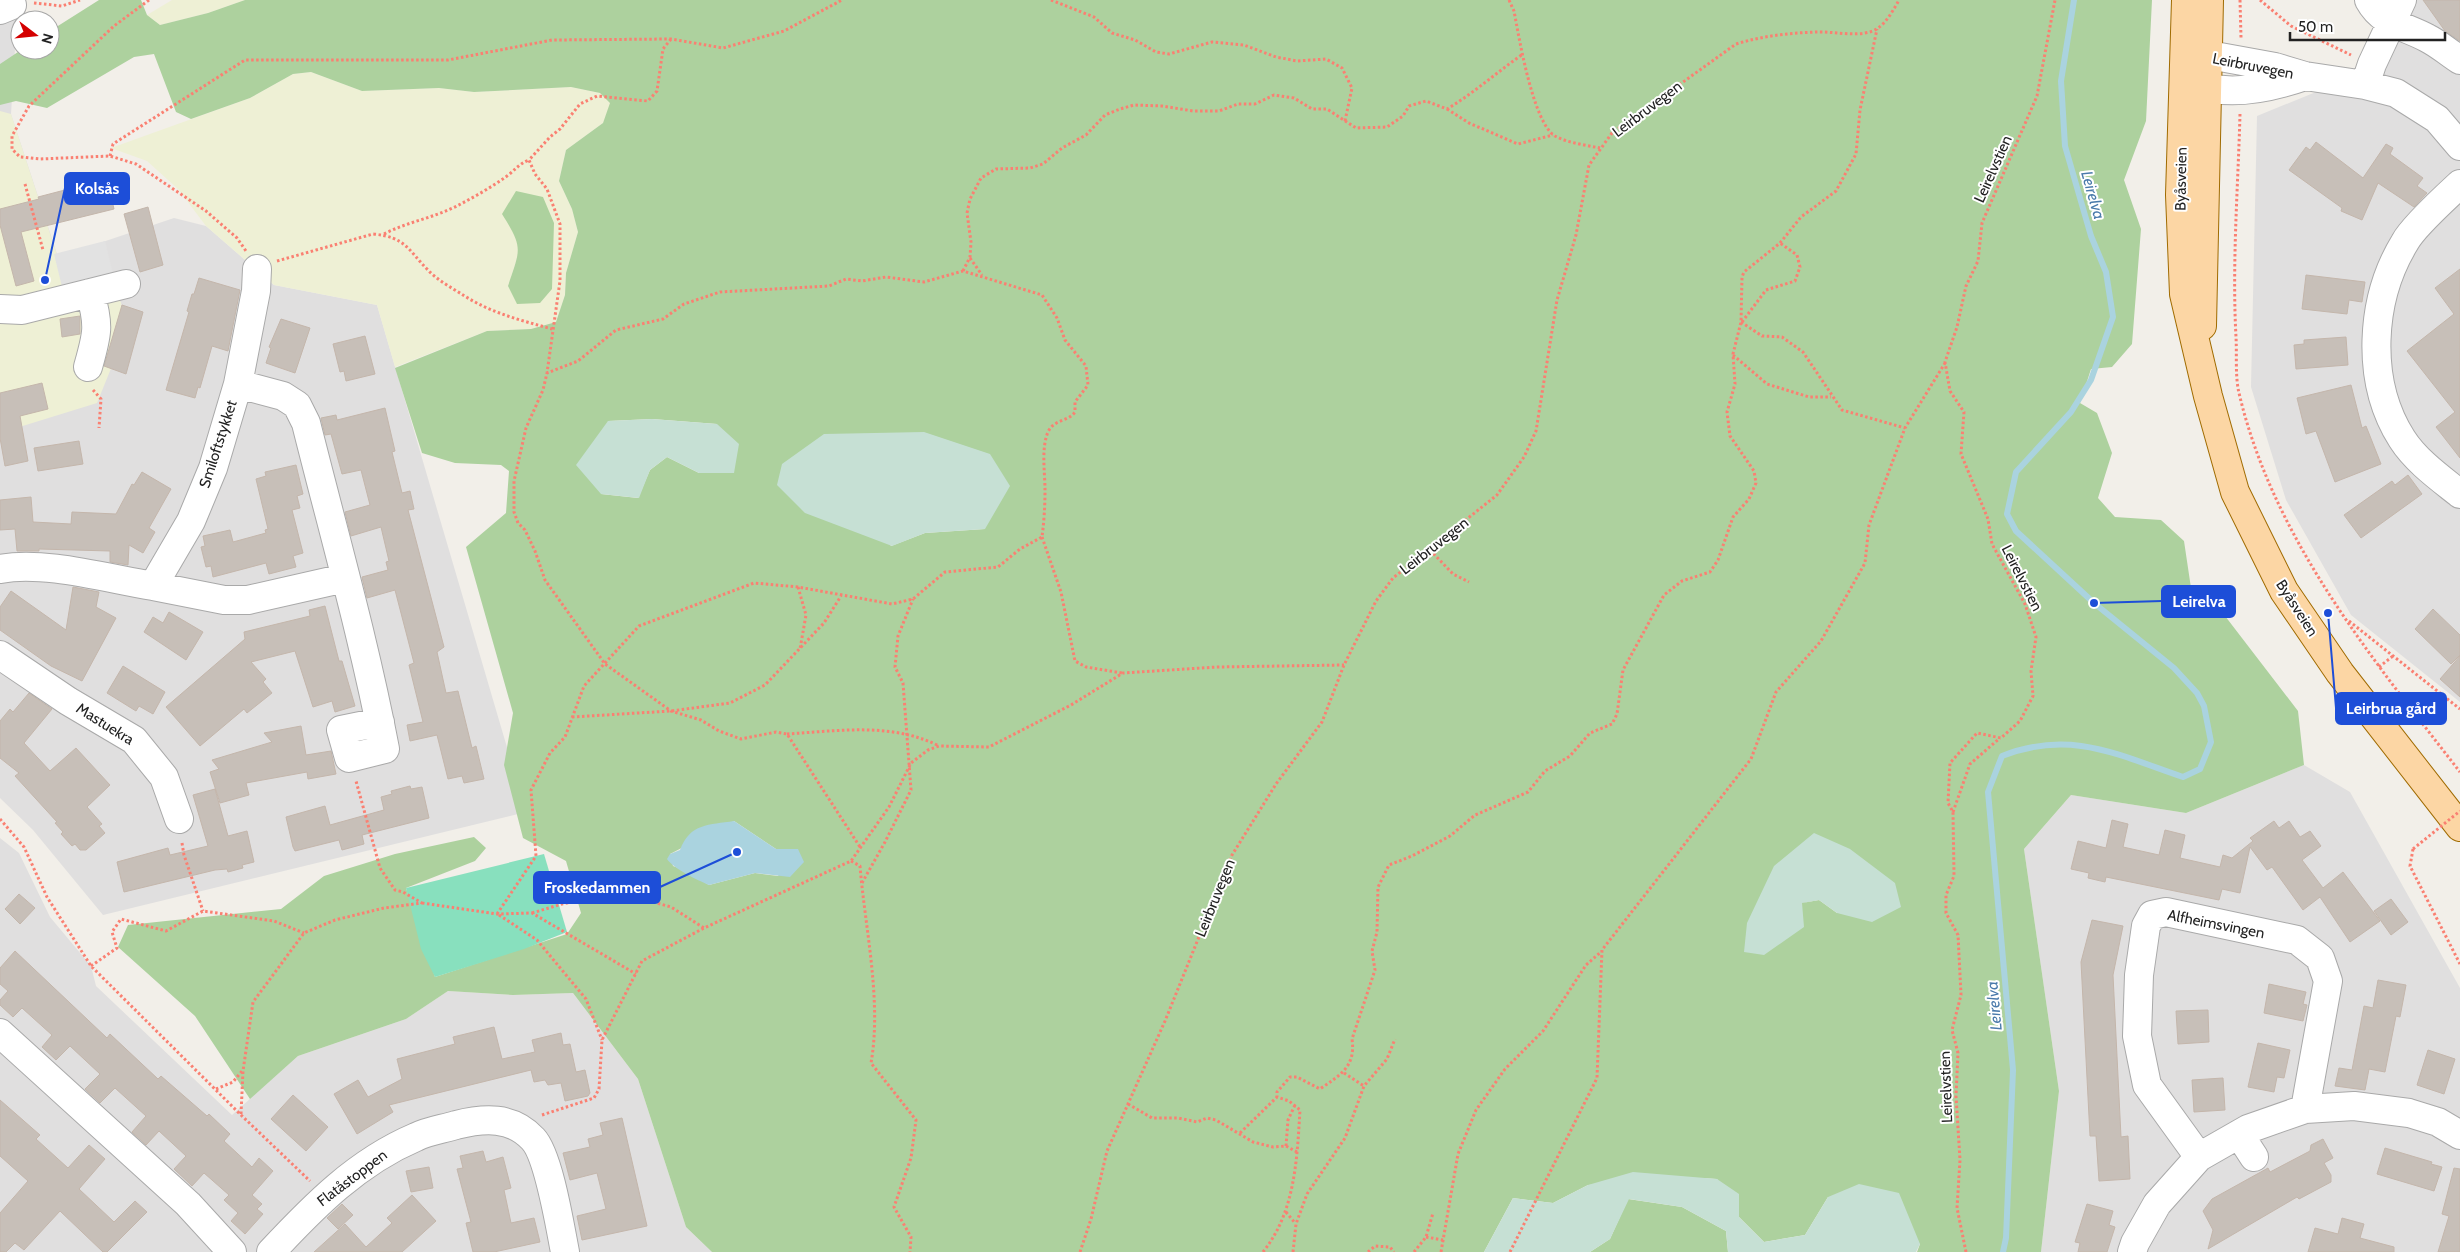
<svg xmlns="http://www.w3.org/2000/svg" width="2460" height="1252" font-family="Cabin,sans-serif">
<rect width="100%" height="100%" fill="#f2efe9"/>
<path fill="#e0dfdf" d="M0,0H18L11,114L58,257L174,218L206,226L274,285L377,305L526,812L103,915L33,830L0,798Z
M2403,0H2460V702L2351,615L2286,500L2251,387L2257,116L2387,63Z
M2304,765L2350,792L2460,988V1252H2041L2059,1091L2024,849L2071,795L2186,813Z
M0,838L19,853L50,917L91,966L96,986L232,1115L298,1056L406,1019L448,991L513,995L573,993L638,1079L686,1227L712,1252H0Z"/>
<path fill="#eef0d5" fill-rule="evenodd" d="M172,0H245L208,13L160,25L147,15Z
M311,72L362,91L439,88L474,92L571,87L600,93L611,103L603,123L566,150L559,181L572,209L578,232L566,273L565,295L556,322L531,329L487,331L395,367L377,305L274,285L206,226L178,189L147,161L111,148L250,98L293,74ZM517,238L540,303L508,287L519,252Z
M0,111L11,114L58,258L121,302L125,334L97,403L0,433Z"/>
<path fill="#add19e" fill-rule="evenodd" d="M99,0H141L147,15L160,25L208,13L245,0H2152L2146,121L2124,180L2141,229L2132,344L2112,367L2091,369L2080,403L2097,413L2112,453L2098,498L2115,517L2161,520L2184,541L2191,588L2222,612L2298,711L2304,765L2186,813L2071,795L2024,849L2059,1091L2041,1252H1917L1920,1244L1828,1197L1805,1235L1764,1242L1739,1217L1717,1179L1701,1178L1588,1185L1553,1203L1513,1198L1484,1252H712L686,1227L638,1079L573,993L513,995L448,991L406,1019L298,1056L250,1099L195,1016L118,947L128,925L281,909L324,876L395,854L474,837L486,848L475,861L406,888L435,977L567,934L581,913L566,861L523,838L504,765L513,713L466,547L506,513L509,471L501,465L455,463L422,453L395,368L487,331L531,329L556,322L565,295L566,273L578,232L572,209L559,181L566,150L603,123L610,103L600,93L571,87L474,92L439,88L362,91L311,72L293,74L250,98L191,119L176,112L154,54L134,57L47,108L16,101L0,105V64L21,50H50V31ZM652,419L717,424L699,473L667,457L650,470L638,498L601,494L608,421ZM824,434L985,529L925,533L891,546ZM734,821L776,849H798L778,876L755,873L709,885L681,869L673,866L670,854ZM1895,883L1837,913L1819,900L1802,903Z
M516,191L543,197L554,223L552,289L540,303L517,304L508,286C520,249 524,249 502,214Z
M1628,1199L1682,1207L1726,1231L1728,1252H1590L1610,1239Z"/>
<path fill="#c6e0d4" d="M652,419L717,424L739,444L734,473H699L667,457L650,470L639,498L601,494L576,465L608,421Z
M924,432L990,454L1010,486L985,529L925,533L892,546L805,513L777,485L782,464L824,434Z
M1814,833L1850,849L1895,883L1901,907L1872,922L1837,913L1819,900L1802,903L1804,927L1764,955L1744,952L1747,923L1774,866Z
M1633,1172L1717,1179L1739,1194V1217L1764,1242L1805,1235L1828,1197L1859,1184L1899,1193L1920,1244L1916,1252H1728L1726,1231L1682,1207L1629,1199L1610,1239L1590,1252H1484L1513,1198L1553,1203L1588,1185Z"/>
<path fill="#88e0be" d="M544,854L567,932L524,949L435,977L421,949L406,888Z"/>
<path fill="#e2e2e2" d="M105,241L114,278L63,291L54,254Z"/>
<path fill="#aad3df" d="M734,821L776,849H798L804,862L790,877L755,873L709,885C697,880 674,869 667,859L670,854L680,850C690,823 709,825 734,821Z"/>
<g fill="none" stroke-linecap="round" stroke-linejoin="round">
<path stroke="#aad3df" stroke-width="6" d="M2003,1252L2006,1238L2013,1070L1988,792L2002,756C2070,729 2118,755 2183,777L2200,769L2211,742L2204,706L2197,693L2174,668L2094,603L2016,531L2007,514L2016,472L2071,412L2091,380L2113,317L2106,272L2091,236L2065,146L2061,81L2074,0"/>
</g>
<path fill="#c7bfb8" stroke="#c4b6ab" d="M2423,0H2460V41L2445,31Z
M2316,142L2363,178L2386,144L2393,148L2390,154L2423,178L2417,186L2427,193L2414,207L2378,183L2362,220L2341,211L2342,208L2289,170L2306,147L2310,150Z
M107,179L114,209L21,232L34,281L16,286L0,225V209L39,199L38,197Z
M148,207L163,265L140,272L124,214Z
M2460,269V458L2436,427L2455,412L2407,351L2454,314L2435,288Z
M2306,275L2365,282L2362,302L2349,300L2347,314L2302,309Z
M199,278L240,290L228,351L212,346L200,388L198,387L195,398L166,390L189,312L187,311L192,294H194Z
M122,305L143,312L126,374L104,366Z
M80,316V334L62,337L60,319Z
M281,319L310,328L295,373L266,363L271,348L269,347Z
M365,336L375,374L346,381L344,371L340,372L333,344Z
M2346,337L2348,365L2296,369L2294,345L2304,344V340Z
M42,383L48,409L20,416L28,461L5,466L0,438V393Z
M2351,385L2362,428L2366,426L2381,464L2335,482L2316,431L2306,434L2297,398Z
M385,408L395,451L392,452L402,493L410,491L414,509L408,510L444,647L437,652L446,693L458,691L472,748L476,746L484,779L464,783L462,776L448,779L437,735L410,741L407,725L423,722L409,665L414,663L395,590L367,598L362,577L388,570L386,562L389,561L381,527L351,536L345,512L370,505L361,470L342,474L331,434L325,435L321,418L336,415L337,420Z
M79,441L83,464L38,471L34,448Z
M296,465L303,494L297,496L300,508L292,510L303,553L293,556L296,567L269,574L266,563L213,577L211,566L206,567L201,547L205,546L203,536L230,530L233,542L266,533L265,530L268,529L256,479L266,476L265,472Z
M142,472L171,489L149,528L155,532L143,553L129,545L128,565L110,562V551L39,549V551H17L15,529L0,530V500L31,497L33,522L71,524L72,512L116,514L132,484L134,485Z
M2408,475L2422,494L2361,538L2344,515L2392,481L2395,485Z
M73,587L99,592L96,607L116,618L82,681L51,666L0,630V607L11,591L66,630Z
M325,606L339,661H342L355,706L335,712L332,701L313,707L295,651L251,662L266,679L263,682L272,693L247,713L244,709L200,746L166,707L245,639L244,632L310,616L309,610Z
M2433,609L2460,635V655L2451,664L2415,629Z
M169,612L203,632L186,660L144,632L153,617L163,623Z
M2460,656V697L2440,679Z
M123,666L165,692L153,714L139,706L136,711L107,693Z
M29,693L52,709L24,743L50,771L76,748L110,785L87,807L102,824L99,826L105,833L86,850H80L75,844L72,846L61,834L63,832L55,823L57,822L15,776L19,773L0,758V721L10,709L13,712Z
M301,726L306,755L331,751L336,774L308,779L307,772L246,783L249,795L220,803L210,772L219,769L212,760L272,742L264,733Z
M410,786L411,789L422,787L429,818L362,835L364,844L342,850L339,840L295,851L293,847L286,817L325,806L330,825L384,810L381,797L392,794L391,791Z
M215,789L228,836L247,831L254,862L242,865L243,868L228,872L227,869L215,870L124,892L117,862L168,848L170,855L208,846L193,795Z
M2112,820L2128,824L2123,847L2159,855L2165,830L2185,835L2180,858L2220,867L2223,855L2232,858L2253,841L2250,838L2274,821L2279,828L2289,821L2300,837L2310,831L2321,846L2302,860L2323,888L2343,872L2380,921L2350,942L2320,897L2303,910L2272,867L2267,870L2250,847L2240,893L2222,889L2219,900L2106,877L2105,882L2088,878L2089,873L2071,869L2078,841L2106,848Z
M19,894L35,908L20,924L5,909Z
M2391,899L2408,922L2391,935L2374,911Z
M2092,920L2123,926L2113,975L2121,1137L2128,1136L2130,1179L2099,1181L2096,1136H2090L2081,962Z
M15,951L107,1038L110,1034L158,1079L161,1076L207,1116L209,1114L230,1134L224,1141L252,1167L259,1158L273,1171L252,1195L262,1204L257,1209L263,1214L245,1234L231,1221L238,1213L224,1200L229,1195L204,1173L192,1186L174,1169L186,1156L159,1131L146,1145L132,1132L146,1116L115,1088L100,1103L85,1089L100,1074L70,1046L56,1060L42,1047L52,1035L22,1008L13,1017L0,1005V1000L8,991L0,984V968Z
M2378,980L2406,985L2400,1017L2396,1016L2385,1072L2369,1069L2365,1090L2335,1086L2339,1068L2352,1070L2364,1006L2373,1008Z
M2269,984L2306,992L2303,1004L2307,1005L2303,1021L2264,1013Z
M2208,1010L2209,1042L2178,1044L2176,1011Z
M494,1027L502,1059L535,1052L532,1040L561,1033L563,1045L570,1044L576,1072L585,1070L590,1093L588,1096L565,1101L561,1083L548,1085L545,1080L534,1082L531,1070L389,1105L393,1112L357,1134L334,1094L358,1080L368,1097L402,1079L397,1059L455,1044L453,1037Z
M2258,1043L2290,1050L2284,1078L2277,1077L2274,1092L2248,1087Z
M2428,1050L2455,1059L2444,1094L2417,1085Z
M2223,1078L2225,1110L2194,1112L2192,1080Z
M293,1095L328,1127L306,1151L271,1119Z
M0,1100L40,1135L36,1139L68,1168L89,1145L105,1159L79,1189L114,1222L135,1201L147,1212L107,1252H103L60,1211L24,1250L15,1243L6,1252H0V1213L28,1181L0,1156Z
M622,1118L647,1226L582,1240L577,1216L606,1209L597,1173L570,1180L563,1153L590,1147L588,1139L603,1135L600,1123Z
M2323,1139L2333,1158L2324,1163L2331,1175V1182L2299,1199L2297,1197L2208,1249L2213,1230L2203,1211L2212,1199L2268,1168L2270,1172L2310,1151L2311,1145Z
M2385,1148L2432,1162L2431,1164L2442,1167L2434,1191L2377,1174Z
M483,1151L486,1162L503,1157L511,1188L504,1190L511,1223L534,1218L540,1242L494,1252H473L466,1223L471,1222L457,1169L463,1168L460,1156Z
M429,1167L433,1188L411,1192L406,1171Z
M2454,1168L2460,1169V1252H2438L2449,1216L2442,1214Z
M412,1195L436,1221L402,1252H314L345,1224L366,1247L392,1223L387,1218Z
M342,1204L353,1215L338,1229L327,1218Z
M2087,1204L2113,1211L2109,1225L2115,1227L2107,1252H2078L2080,1243L2075,1242Z
M2342,1218L2364,1224L2360,1238L2394,1247V1252H2308L2315,1228L2338,1234Z"/>
<g fill="none" stroke-linecap="round" stroke-linejoin="round">
<defs>
<path id="minor" d="M2369,0C2382,24 2405,26 2427,38C2439,44 2449,53 2460,60
M0,10L12,5
M2305,76C2276,86 2241,95 2209,88C2201,87 2191,76 2184,70L2209,55L2275,67L2305,76L2365,85L2396,93L2437,119L2460,146
M2365,85L2372,64L2402,0
M2460,184C2447,196 2413,227 2405,242C2370,299 2365,381 2402,439C2416,461 2440,478 2460,494
M0,309L22,310L126,284
M88,367C97,335 100,326 90,293
M238,384L256,291L257,269
M0,569C43,560 109,579 153,586
M345,578L248,600H224L153,586L191,521L213,468L238,384L283,396L297,405L306,423C333,531 364,639 385,749L349,758L341,730L380,722
M0,655L68,701L134,740L164,777L179,819
M0,1033L188,1204L232,1252
M2239,1134L2254,1157
M2199,1157L2147,1085L2137,1036L2139,975L2146,926L2152,915L2166,912L2297,940L2320,958L2328,981L2305,1109
M271,1252C314,1206 357,1162 416,1137C428,1131 443,1129 456,1125C484,1118 512,1116 533,1139C549,1156 560,1227 565,1252
M2132,1252L2135,1243L2157,1204L2199,1157L2248,1129L2305,1109L2354,1106L2409,1113L2438,1122L2460,1135"/>
<path id="major" d="M2186,0L2180,195L2184,294L2208,396L2235,492L2284,591L2340,673L2460,827
M2202,326L2209,0"/>
</defs>
<use href="#minor" stroke="#a9a9a9" stroke-width="30"/>
<use href="#major" stroke="#a06b00" stroke-width="30"/>
<path stroke="#fa8072" stroke-width="3" stroke-dasharray="2.5 2.5" stroke-linecap="butt" d="M149,0L114,26L29,106L12,136V149L20,157L40,159L110,156L136,164L206,211L237,238L246,251
M1051,0L1094,17L1112,33L1135,40L1156,52L1169,54L1212,42L1244,45L1276,57L1297,61L1326,59L1342,68L1352,88L1345,121
M1509,0L1514,11C1519,37 1533,123 1555,136C1568,143 1585,145 1600,148
M2240,0L2241,38
M2260,0L2291,26L2351,55
M34,3L62,6L80,0
M671,39L663,49L657,91L648,101L597,96L580,104L560,129L550,137L529,160L535,174L547,189L560,224V281L547,373L543,390L526,428L514,481V512L518,523L525,530L535,551L545,580L605,664L671,711L701,720L719,731L741,739L776,732L787,734L860,847
M1447,109L1469,123L1518,144L1553,135
M2240,114C2238,188 2232,263 2236,337C2237,355 2235,376 2239,393C2273,538 2371,657 2460,772
M110,156L113,144L245,60H448L552,40L671,39L723,48L784,31L842,0
M25,184L43,250
M384,234C407,222 433,218 457,206C474,197 492,187 507,176C515,170 520,163 529,160
M970,258L982,275
M277,261L373,234C406,237 408,250 428,270C437,280 452,288 463,295C491,313 520,320 552,329
M963,271L970,257L971,242L967,213L970,199L981,178L996,169L1030,168L1043,164L1062,148L1086,135L1105,115L1120,109L1134,105L1162,106L1193,111H1219L1238,104H1255L1274,95L1294,98L1312,109H1327L1356,128L1387,127L1403,116L1409,106L1426,101L1447,109C1474,93 1497,72 1523,54
M1741,322L1762,336L1782,337L1803,352L1842,410L1905,428
M1742,322L1766,290L1795,281L1800,267L1797,255L1780,243
M1733,355L1767,384L1809,397H1831
M93,390L101,399L99,428
M1042,537L1061,592L1075,661L1086,667L1122,673
M1430,550L1453,574L1469,582
M798,587L806,615L800,649
M2349,621L2460,709
M2379,667L2393,656
M572,717L671,711L730,703L765,685L824,623L841,596
M787,734C837,731 892,722 939,746
M1953,812L1970,764L2000,738
M0,819L24,847L47,897L91,966L241,1115L310,1181
M182,843L184,855L203,911
M2413,849L2410,866L2460,964
M851,861L860,866C865,928 882,1001 871,1063L916,1120L911,1158L894,1207L911,1237L910,1252
M862,883L885,842L911,790L903,683L895,667L898,636L913,599
M422,903L497,914L532,913L636,974
M532,913L562,904L618,892L671,907L704,928
M497,914L536,856L531,790L550,753L565,737L584,686L639,626L754,583L798,587L892,604L913,599L945,572L998,567L1020,549L1042,537C1044,522 1045,506 1045,490C1045,473 1041,448 1048,432C1054,419 1068,422 1075,412V402L1088,385L1086,366L1065,340L1057,318L1042,295L963,271L924,282L886,277L862,281L846,279L829,286L720,292L684,304L663,319L616,330L578,361L547,373
M499,915L537,940L586,999L602,1040
M91,966L117,948L112,932L121,919L166,931L203,911L274,921L304,933
M1344,1073L1364,1086
M216,1089L233,1082L242,1071
M1128,1104L1152,1118H1178L1197,1122L1207,1118L1216,1120L1253,1142L1273,1147L1286,1146L1297,1152
M241,1114L243,1071L253,1002L304,933L335,920L384,908L422,903L403,892L395,890L380,868L356,781
M542,1115L594,1098L599,1089L602,1040L642,961L704,928L851,861L889,807L911,763L928,750L939,746L989,747L1071,705L1123,673L1217,667L1344,665
M1240,1133L1277,1097
M1286,1146L1288,1120L1295,1105
M1286,1212L1295,1223
M1426,1237L1443,1240
M1080,1252L1091,1219L1107,1151L1165,1021L1232,855L1276,784L1322,722L1344,665L1376,601L1393,578L1497,495L1524,457L1536,431L1557,300L1576,235L1589,165L1612,133L1736,44C1762,36 1789,33 1816,32C1834,31 1863,39 1878,28C1887,22 1894,9 1899,0
M1263,1252C1295,1212 1297,1160 1300,1110L1289,1101L1277,1097V1092L1290,1077H1297L1320,1089C1340,1075 1356,1067 1352,1039L1375,970L1372,951L1377,932L1378,887L1389,865L1412,856L1450,836L1475,815L1528,792L1545,771L1570,756L1590,733L1612,724L1617,714L1623,670L1664,595L1682,581L1710,572L1718,560L1733,517L1749,499L1756,483L1754,471L1730,436L1727,412L1735,384L1733,354L1741,322L1742,277L1744,272L1780,243L1801,217L1836,191L1856,154L1860,110L1877,29
M1293,1252L1296,1224L1307,1194L1345,1138L1364,1086L1387,1059L1395,1039
M1368,1252L1375,1246L1390,1247L1394,1252
M1414,1252L1426,1237L1433,1213
M1441,1252L1458,1154L1476,1110L1505,1069L1543,1031L1586,965L1602,951
M1510,1252L1597,1078L1602,950L1751,759L1776,692L1821,641L1865,563L1869,525L1905,428L1945,363
M1966,1252L1957,1208L1960,1160L1956,1096L1958,1053L1952,1030L1961,995L1958,935L1946,913V895L1954,876L1953,812L1948,803L1950,763L1977,733L2001,738L2020,721L2033,696L2031,671L2036,637L2025,604L1992,544L1988,519L1961,454L1964,412L1950,391L1945,362L1957,327L1966,286L1978,261L1982,223L2037,96L2055,0"/>
<use href="#minor" stroke="#fff" stroke-width="28"/>
<use href="#major" stroke="#fcd6a4" stroke-width="28"/>
<path stroke="#fa8072" stroke-width="3" stroke-dasharray="2.5 2.5" stroke-linecap="butt" d="M2413,849L2460,811"/>
</g>
<g text-anchor="middle" dominant-baseline="central" stroke-width="4" stroke-linejoin="round" paint-order="stroke">
<g font-size="15" fill="#222" stroke="#fff">
<text transform="translate(2253 66) rotate(11)">Leirbruvegen</text>
<text transform="translate(1647 109) rotate(-37)">Leirbruvegen</text>
<text transform="translate(1993 169) rotate(-66)">Leirelvstien</text>
<text transform="translate(2181 179) rotate(-89)">Byåsveien</text>
<text transform="translate(218 444) rotate(-72)">Smiloftstykket</text>
<text transform="translate(1434 546) rotate(-38)">Leirbruvegen</text>
<text transform="translate(2022 578) rotate(63)">Leirelvstien</text>
<text transform="translate(2297 608) rotate(57)">Byåsveien</text>
<text transform="translate(105 724) rotate(32)">Mastuekra</text>
<text transform="translate(1215 898) rotate(-68)">Leirbruvegen</text>
<text transform="translate(2216 924) rotate(11)">Alfheimsvingen</text>
<text transform="translate(1946 1087) rotate(-92)">Leirelvstien</text>
<text transform="translate(352 1178) rotate(-37)">Flatåstoppen</text>
</g>
<g font-size="16" font-style="italic" fill="#4a7aab" stroke="#fff">
<text transform="translate(2093 195) rotate(74)">Leirelva</text>
<text transform="translate(1994 1006) rotate(-95)">Leirelva</text>
</g>
</g>
<path fill="none" stroke="#1d4ed8" stroke-width="2" d="M45 280L65 188M2094 603L2162 601M2328 613L2336 708M737 852L660 887"/>
<g fill="#1d4ed8" stroke="#fff" stroke-width="2">
<circle cx="45" cy="280" r="5"/>
<circle cx="2094" cy="603" r="5"/>
<circle cx="2328" cy="613" r="5"/>
<circle cx="737" cy="852" r="5"/>
</g>
<g fill="#1d4ed8" stroke="#1d4ed8" stroke-width="2">
<rect x="65" y="173" width="64" height="31" rx="5"/>
<rect x="2162" y="586" width="73" height="31" rx="5"/>
<rect x="2336" y="693" width="110" height="31" rx="5"/>
<rect x="534" y="872" width="126" height="31" rx="5"/>
</g>
<g font-size="16" text-anchor="middle" font-weight="bold" fill="#fff">
<text x="97" y="194">Kolsås</text>
<text x="2199" y="607">Leirelva</text>
<text x="2391" y="714">Leirbrua gård</text>
<text x="597" y="893">Froskedammen</text>
</g>
<g transform="translate(35 35) rotate(106)"><circle r="24" fill="#ffffff" stroke="#a7a7a7"/>
<path d="M0-4L9 19L0 12L-9 19Z" fill="#d40000"/>
<text y="-8" font-size="14" font-weight="bold" text-anchor="middle" fill="#222222">N</text>
</g>
<path d="M2290 32v8h155v-8" fill="none" stroke="#222222" stroke-width="2.5"/>
<text x="2298" y="32" font-size="15" fill="#222222" stroke="#ffffff" stroke-width="4" paint-order="stroke">50 m</text>
</svg>
